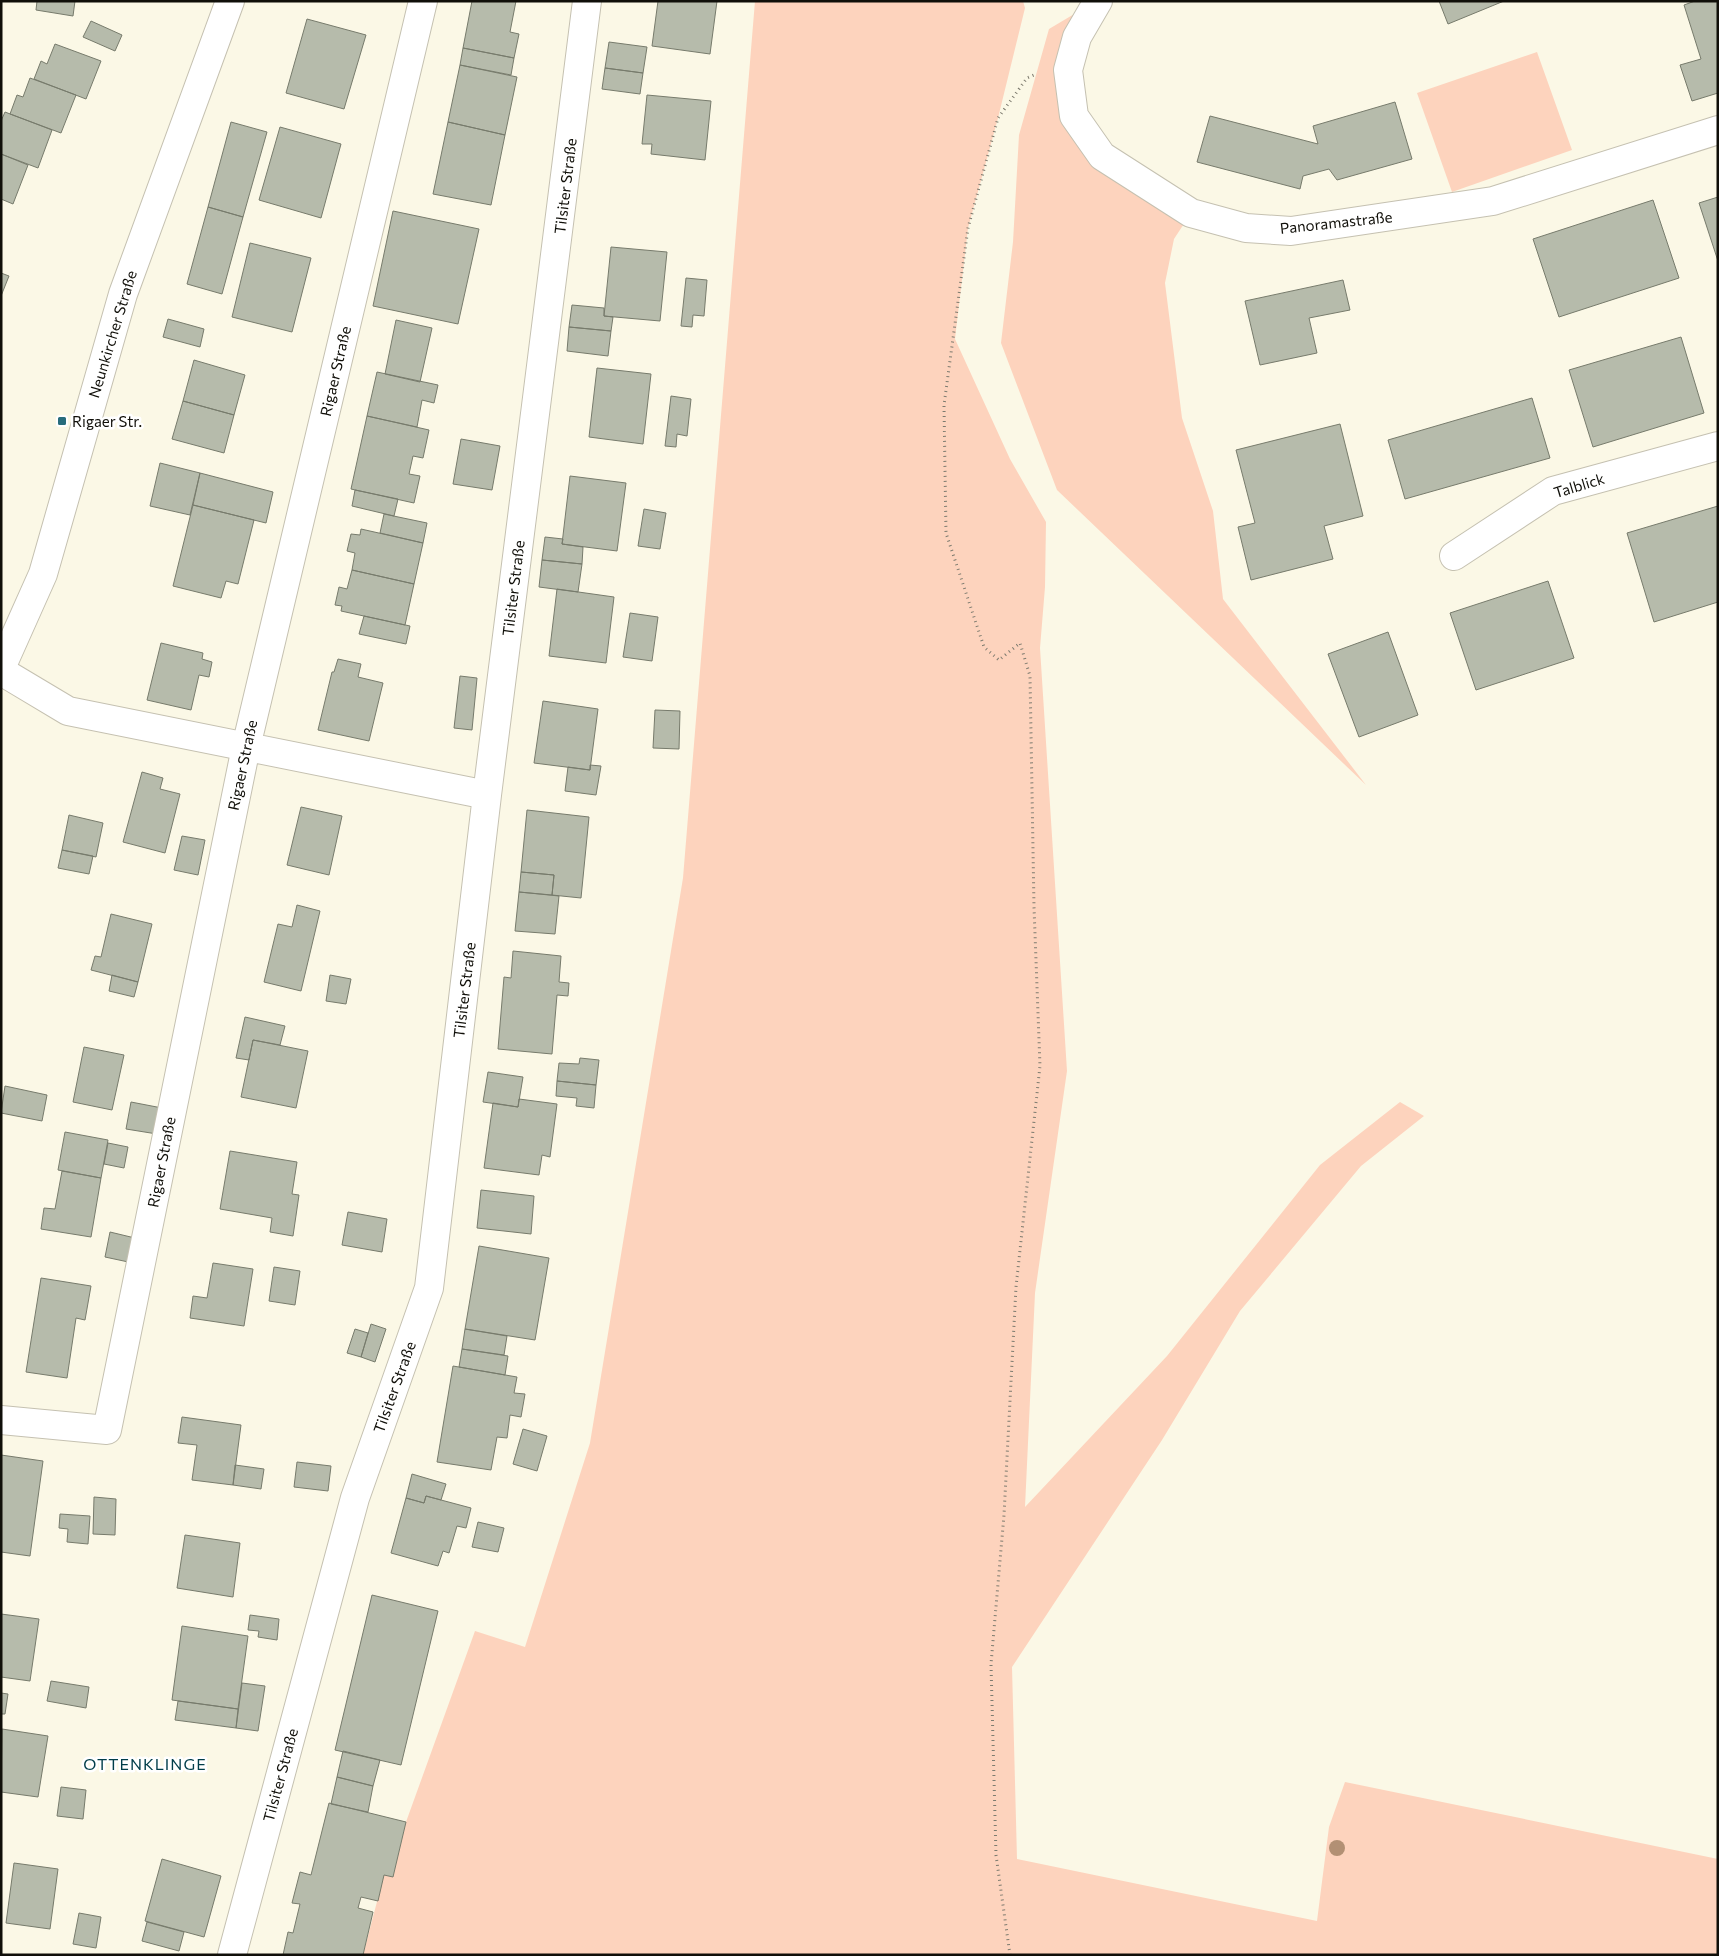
<svg xmlns="http://www.w3.org/2000/svg" width="1719" height="1956" font-family="Commissioner,sans-serif">
<rect width="100%" height="100%" fill="#fbf8e6"/>
<path fill="#fdd3bd" d="M755,1H1023L1025,8L998,118L968,228L955,339L1010,459L1046,522L1045,587L1040,648L1067,1071L1035,1293L1025,1507L1167,1356L1320,1165L1400,1102L1424,1116L1361,1166L1240,1311L1162,1440L1012,1667L1017,1859L1317,1921L1329,1827L1345,1782L1718,1859V1955H363L384,1875L393,1877L406,1822L475,1631L525,1647L590,1443L683,878Z
M1096,1L1077,37L1074,116L1191,213L1174,239L1165,283L1182,418L1213,511L1223,599L1366,785L1057,490L1001,343L1013,242L1019,135L1049,29Z
M1537,52L1572,150L1452,192L1417,93Z"/>
<path fill="#b6bbab" stroke="#777b6c" d="M37,1H75L73,16L36,10Z
M472,1H516L510,32L519,34L514,58L463,48Z
M658,1H717L710,54L652,46Z
M1439,1H1504L1448,24Z
M1695,1H1718V93L1692,101L1680,65L1701,59L1684,5Z
M307,19L366,35L344,109L286,93Z
M91,21L122,35L115,51L83,37Z
M609,42L647,47L643,73L605,68Z
M55,44L101,61L86,99L34,79L41,61L47,64Z
M463,48L514,58L511,75L460,65Z
M460,65L517,77L505,135L448,122Z
M605,68L643,73L640,94L602,89Z
M30,78L76,95L61,133L10,114L17,95L23,97Z
M647,95L711,101L705,160L651,154L652,144H642Z
M1395,102L1412,159L1337,180L1329,169L1303,176L1300,189L1197,162L1210,116L1318,144L1313,126Z
M5,112L52,130L38,168L1,154V121Z
M231,122L267,132L243,217L208,207Z
M448,122L505,135L491,205L433,194Z
M280,127L341,144L321,218L259,200Z
M1,154L28,165L13,204L1,199Z
M1718,197V261L1699,203Z
M1653,200L1679,278L1559,317L1533,239Z
M208,207L243,217L222,294L187,284Z
M393,211L479,229L458,324L373,306Z
M250,243L311,258L292,332L232,317Z
M611,247L667,252L660,321L604,316Z
M1,273L9,276L1,296Z
M686,278L707,280L704,316L693,315L692,327L681,326Z
M1343,280L1350,310L1309,318L1317,353L1260,365L1245,301Z
M572,305L604,308V316L613,317L611,331L569,327Z
M168,319L204,329L200,347L163,337Z
M396,320L432,328L420,382L385,374Z
M569,327L611,331L608,356L567,351Z
M1681,337L1704,413L1593,447L1569,370Z
M194,360L245,375L234,415L183,401Z
M597,368L651,374L643,444L589,437Z
M377,372L438,385L434,403L422,400L417,427L367,416Z
M671,396L691,399L687,436L677,434L676,447L665,446Z
M1532,398L1550,458L1405,499L1388,440Z
M183,401L234,415L224,453L172,439Z
M367,416L429,430L423,458L413,456L409,474L420,476L414,503L351,489Z
M1340,424L1363,516L1324,526L1333,559L1251,580L1238,527L1255,523L1236,450Z
M461,439L500,446L492,490L453,484Z
M160,463L200,473L190,515L150,506Z
M200,473L273,492L266,523L193,505Z
M570,476L626,483L617,551L562,544Z
M355,490L398,499L394,516L352,506Z
M193,505L254,520L238,584L226,581L221,598L173,586Z
M1718,506V602L1654,622L1627,533Z
M644,509L666,513L660,549L638,546Z
M384,514L427,523L423,543L380,533Z
M361,529L423,543L414,584L352,570L355,553L347,551L351,534L360,535Z
M545,537L563,539L562,544L583,547L582,564L542,560Z
M542,560L582,564L578,592L539,587Z
M352,570L414,584L405,625L341,611L342,606L335,605L339,587L347,589Z
M1548,581L1574,658L1476,690L1450,613Z
M557,589L614,597L606,663L549,656Z
M630,613L658,617L652,661L623,657Z
M364,616L410,626L406,644L359,634Z
M1388,632L1418,715L1359,737L1328,654Z
M161,643L203,653L202,659L212,662L209,677L199,675L191,710L147,700Z
M338,659L361,664L358,677L383,683L369,741L318,730L332,672H334Z
M460,676L477,678L472,730L454,728Z
M543,701L598,709L590,770L534,763Z
M655,710L680,711L679,749L653,748Z
M590,765L601,766L596,795L565,791L568,767L590,770Z
M142,772L163,778L160,789L180,794L165,853L123,842Z
M301,807L342,816L329,875L287,865Z
M527,810L589,817L581,898L552,895L554,875L521,872Z
M69,815L103,823L96,857L62,850Z
M182,836L205,840L198,875L174,870Z
M62,850L93,856L89,874L58,868Z
M521,872L554,875L552,895L519,892Z
M519,892L559,896L555,934L515,931Z
M297,905L320,911L301,991L264,982L278,924L292,927Z
M111,914L152,924L138,982L91,970L95,956L101,957Z
M513,951L561,956L559,982L569,983L568,996L557,995L552,1054L498,1049L504,977L511,978Z
M112,975L138,982L134,997L109,991Z
M330,975L351,979L346,1004L326,1001Z
M245,1017L285,1026L280,1045L253,1040L249,1060L236,1058Z
M253,1040L308,1051L296,1108L241,1097Z
M84,1047L124,1055L112,1110L73,1102Z
M580,1058L599,1060L596,1085L557,1081L559,1063L579,1064Z
M488,1072L523,1077L518,1107L483,1102Z
M557,1081L596,1085L594,1108L576,1106L577,1098L556,1096Z
M5,1086L47,1095L42,1121L1,1113Z
M519,1099L557,1104L550,1157L542,1155L539,1175L484,1168L493,1103L518,1107Z
M131,1102L162,1108L157,1134L126,1129Z
M65,1132L108,1140L101,1178L58,1170Z
M108,1143L128,1147L124,1168L104,1164Z
M230,1151L297,1162L292,1194L299,1195L293,1236L270,1232L272,1218L220,1209Z
M62,1171L101,1178L91,1237L41,1229L44,1208L55,1209Z
M481,1190L534,1196L531,1234L477,1228Z
M348,1212L387,1219L382,1252L342,1245Z
M110,1232L139,1239L133,1263L105,1257Z
M479,1246L549,1258L535,1340L465,1329Z
M213,1263L253,1269L244,1326L190,1318L193,1296L207,1298Z
M274,1267L300,1271L295,1305L269,1301Z
M41,1278L91,1286L85,1320L76,1318L67,1378L26,1372Z
M371,1324L386,1329L375,1362L361,1357Z
M355,1329L368,1333L361,1357L347,1353Z
M465,1329L507,1336L504,1355L462,1349Z
M462,1349L508,1356L505,1375L459,1367Z
M453,1366L517,1377L514,1393L525,1394L521,1417L510,1415L507,1438L497,1437L491,1470L437,1462Z
M182,1417L241,1425L233,1485L192,1480L197,1445L178,1443Z
M523,1429L547,1436L537,1471L513,1464Z
M1,1455L43,1461L30,1556L1,1552Z
M297,1462L331,1466L328,1491L294,1487Z
M235,1465L264,1469L261,1489L233,1485Z
M412,1474L446,1484L441,1500L426,1496L424,1503L406,1498Z
M426,1496L471,1508L466,1528L457,1526L449,1553L443,1551L438,1566L391,1553L406,1498L424,1503Z
M94,1497L116,1499L115,1535L93,1534Z
M60,1514L90,1516L88,1544L67,1542L68,1529L59,1528Z
M478,1522L504,1528L498,1552L472,1547Z
M185,1535L240,1543L233,1597L177,1588Z
M372,1595L438,1611L401,1765L335,1750Z
M1,1614L39,1619L30,1681L1,1677Z
M250,1615L279,1619L277,1640L258,1637L259,1631L248,1630Z
M182,1626L248,1636L238,1709L172,1700Z
M51,1681L89,1687L86,1708L47,1701Z
M242,1683L265,1686L258,1731L236,1728Z
M1,1693L8,1694L5,1714H1Z
M178,1701L238,1709L236,1728L175,1720Z
M2,1729L48,1736L38,1797L1,1792Z
M343,1751L380,1760L373,1786L337,1777Z
M337,1777L373,1786L368,1812L331,1804Z
M61,1787L86,1790L83,1819L57,1816Z
M329,1803L406,1822L393,1877L384,1875L378,1901L361,1897L358,1908L373,1912L363,1955H283L288,1932L293,1933L300,1904L292,1903L300,1872L311,1875Z
M162,1859L221,1876L204,1937L145,1921Z
M14,1863L58,1869L50,1929L6,1923Z
M79,1913L101,1917L96,1948L73,1944Z
M147,1922L184,1932L179,1951L142,1941Z"/>
<g fill="none" stroke-linecap="round" stroke-linejoin="round">
<defs>
<path id="street" d="M1098,1L1077,37L1068,70L1074,116L1102,156L1191,213L1246,228L1291,231L1493,201L1718,130
M1454,556L1553,491L1718,446
M1,671L68,711L487,795
M1,1420L107,1430L246,747L423,1
M232,1955L355,1498L429,1288L487,795L587,1"/>
<path id="secondary" d="M1,668L43,574L123,294L230,1"/>
</defs>
<use href="#street" stroke="#c5c1b1" stroke-width="30"/>
<use href="#secondary" stroke="#c5c1b1" stroke-width="30"/>
<path stroke="#7d7b6f" stroke-width="3" stroke-dasharray="1 4" stroke-linecap="butt" d="M1010,1955L996,1855L991,1664L1004,1515L1016,1287L1040,1066L1034,907L1030,676L1020,643L999,660L984,647L946,533L944,405L968,228L998,118L1027,78L1034,75"/>
<use href="#street" stroke="#fff" stroke-width="28"/>
<use href="#secondary" stroke="#fff" stroke-width="28"/>
</g>
<circle fill="#b29074" cx="1337" cy="1848" r="8"/>
<rect fill="#276c7c" stroke="#fff" stroke-width="2" x="57" y="416" width="10" height="10" rx="2.5"/>
<g text-anchor="middle" dominant-baseline="central" stroke-width="5" stroke-linejoin="round" paint-order="stroke">
<g font-size="15" fill="#100f09" stroke="#fff">
<text transform="translate(565 186) rotate(-83)">Tilsiter Straße</text>
<text transform="translate(1336 222) rotate(-6)">Panoramastraße</text>
<text transform="translate(112 334) rotate(-73)">Neunkircher Straße</text>
<text transform="translate(335 371) rotate(-77)">Rigaer Straße</text>
<text transform="translate(1579 485) rotate(-17)">Talblick</text>
<text transform="translate(513 588) rotate(-83)">Tilsiter Straße</text>
<text transform="translate(242 765) rotate(-78)">Rigaer Straße</text>
<text transform="translate(464 990) rotate(-83)">Tilsiter Straße</text>
<text transform="translate(161 1162) rotate(-79)">Rigaer Straße</text>
<text transform="translate(394 1387) rotate(-70)">Tilsiter Straße</text>
<text transform="translate(280 1775) rotate(-75)">Tilsiter Straße</text>
</g>
<g font-size="15" fill="#100f09" stroke="#fff" text-anchor="start">
<text x="72" y="421">Rigaer Str.</text>
</g>
<g font-size="16" letter-spacing="1" fill="#003d49" stroke="#fff">
<text x="145" y="1763">OTTENKLINGE</text>
</g>
</g>
<rect width="1719" height="1956" fill="none" stroke="#100f09" stroke-width="5"/>
</svg>
